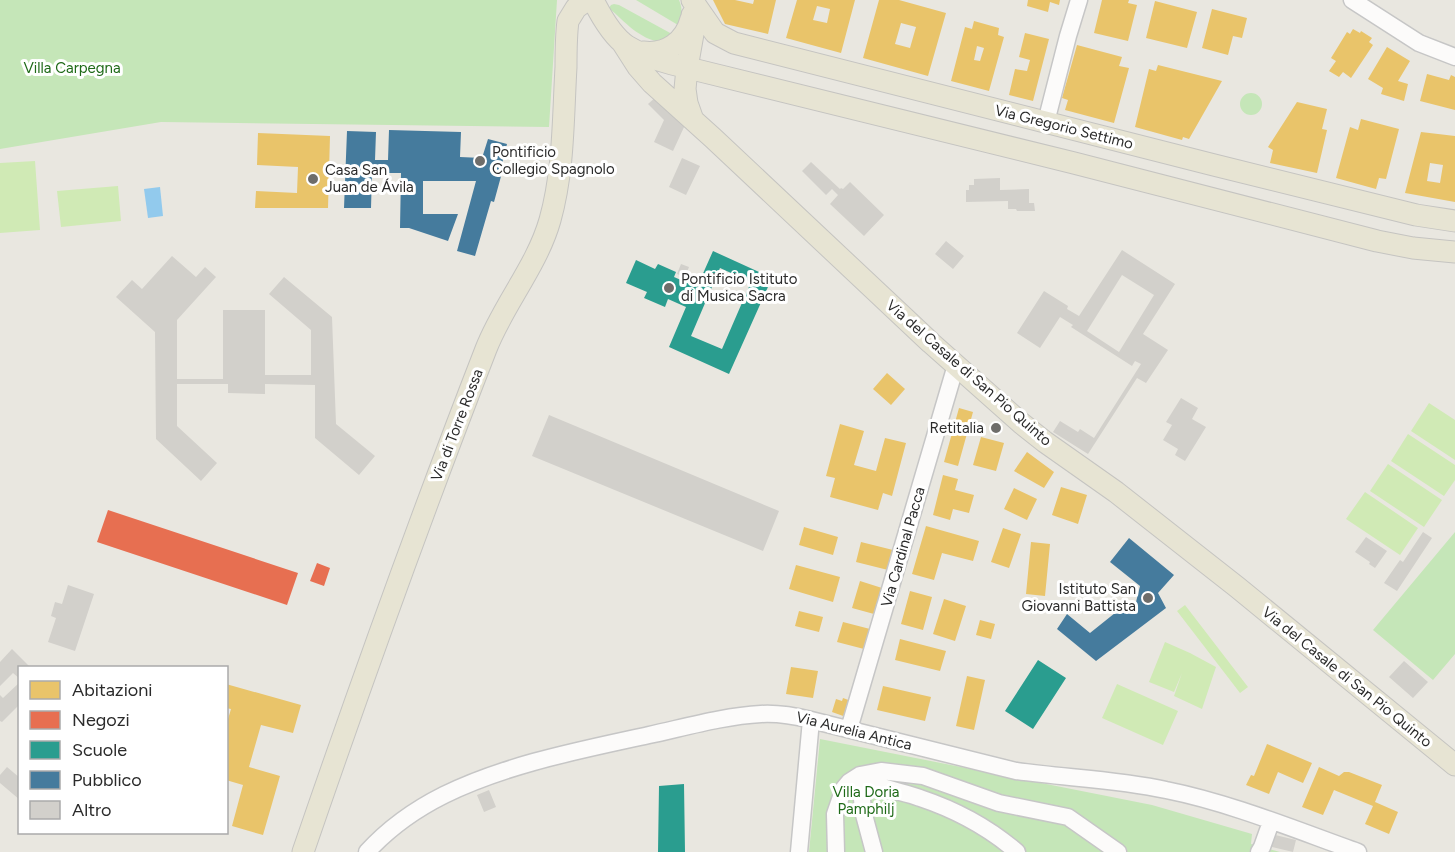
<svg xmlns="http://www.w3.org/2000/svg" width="1455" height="852" font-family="Figtree,sans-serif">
<rect width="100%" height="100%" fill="#e9e7e0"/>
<path fill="#c5e6b8" d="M0,0H557L549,127L161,122L0,149Z
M636,0H679C683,9 682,17 678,25Z
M614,4L619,5L672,34L661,42C639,39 625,22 609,8L611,5Z
M1240 104a11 11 0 1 1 22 0a11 11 0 1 1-22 0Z
M1455,532V654L1433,680L1373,630Z
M820,739L1152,805L1252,834L1251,844L1280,852H809Z"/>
<path fill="#d0eab5" d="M35,161L40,230L0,233V163Z
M118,186L121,221L61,227L57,191Z
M1429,403L1455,420V460L1411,431Z
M1408,434L1455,465V480L1444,496L1391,461Z
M1388,464L1442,500L1424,527L1370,491Z
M1365,492L1418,528L1400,555L1346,519Z
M1185,605L1248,687L1240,693L1177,611Z
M1165,642L1190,653L1216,667L1202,709L1174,696L1182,673L1174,692L1149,682Z
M1117,684L1178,711L1163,745L1102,718Z"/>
<path fill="#92caed" d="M160,187L163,216L148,218L144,189Z"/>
<path fill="#e9c46a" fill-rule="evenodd" d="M713,0H735L753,4L754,0H776L768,34L725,24Z
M797,0H855L841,53L786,38ZM817,6L830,9L827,23L813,20Z
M879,0H899L946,13L928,76L863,58ZM901,23L916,27L910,48L895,44Z
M1028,0H1060L1059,5L1050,2L1048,12L1027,6Z
M1102,0H1129L1128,3L1137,5L1128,41L1094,33Z
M1155,1L1197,12L1187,48L1146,38Z
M1212,9L1247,18L1242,38L1233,36L1228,55L1202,48Z
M974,21L999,28L998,35L1004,37L989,91L951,81L965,27L972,29ZM977,46L984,48L980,61L974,60Z
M1353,29L1360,33L1361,31L1372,38L1369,42L1373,45L1351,78L1343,72L1339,77L1329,71L1336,61L1331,58L1347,32L1350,34Z
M1025,33L1049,39L1033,101L1009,95L1015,69L1027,71L1030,60L1019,57Z
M1077,45L1122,57L1119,66L1129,68L1114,123L1065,110L1068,100L1062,98Z
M1387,47L1410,61L1398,81L1408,84L1404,101L1381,94L1383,88L1368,79Z
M1158,65L1222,81L1189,139L1183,137L1182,140L1135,127L1149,69L1156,71Z
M1427,74L1449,80L1451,75L1455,77V110L1420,101Z
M1297,102L1327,109L1322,129L1327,130L1317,173L1270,163L1273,150L1268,147Z
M1361,119L1399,129L1386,179L1379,178L1376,189L1336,178L1350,127L1358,130Z
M1421,132L1455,136V202L1405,193ZM1430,163L1443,165L1440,183L1427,181Z
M258,133L330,136L328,208H255L256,191L297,193L298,167L257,165Z
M887,373L905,389L891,405L873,389Z
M959,408L973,412L958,466L944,462Z
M840,424L864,431L854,465L876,471L885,438L906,443L892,496L883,493L878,510L830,497L835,478L826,476Z
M981,437L1004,443L996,471L973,465Z
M1027,452L1054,472L1044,488L1014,471Z
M943,475L958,479L955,490L974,495L969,513L953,509L950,520L933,515Z
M1061,487L1087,495L1078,524L1052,515Z
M1014,488L1037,499L1027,520L1004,509Z
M926,526L979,541L973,561L942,553L934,580L912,574Z
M804,527L838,537L833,555L799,545Z
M1003,528L1021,534L1009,568L991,562Z
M861,542L893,550L888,570L856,562Z
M1031,542L1050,544L1045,596L1026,594Z
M796,565L840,577L833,602L789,589Z
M860,581L882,588L874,614L852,608Z
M910,591L932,597L923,630L901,624Z
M944,599L966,606L955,641L933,634Z
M799,611L823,617L819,632L795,626Z
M980,620L995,624L991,639L976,635Z
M843,622L870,629L864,649L837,642Z
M900,639L946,651L940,671L895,660Z
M791,667L818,671L813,698L786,694Z
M967,676L985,680L974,730L956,726Z
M226,684L301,705L293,733L261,725L249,767L280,776L263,835L232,826L243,785L226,780V726L231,709L226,708Z
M883,686L931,697L925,721L877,710Z
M843,698L851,701L846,717L832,712L836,699L842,701Z
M1267,744L1312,763L1303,783L1278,772L1269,794L1246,785L1251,775L1254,776Z
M1319,767L1339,776L1344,772H1349L1382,785L1375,802L1398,812L1389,834L1365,824L1373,806L1334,790L1323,815L1302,807Z"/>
<path fill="#e76f51" d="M108,510L298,573L287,605L97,542Z
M317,563L330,568L324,586L310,581Z"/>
<path fill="#2a9d8f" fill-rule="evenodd" d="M713,251L772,278L729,374L669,347L686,307L668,299L665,307L644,298L647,292L626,283L636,260L655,269L658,264L676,272L674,277L697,287ZM720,268L751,282L722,349L691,336Z
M1038,660L1066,678L1033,729L1005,711Z
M684,784L685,852H658L659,786Z"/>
<path fill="#457b9d" d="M389,130L461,132L460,157L482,158L488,139L507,144L501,168L503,169L494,202L491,201L475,256L457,251L476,181H423V214H458L448,241L409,228H400L401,173H372L371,208H344L347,131L376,132L375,160H388Z
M1129,538L1174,575L1158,593L1166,608L1096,661L1057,629L1067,614L1090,633L1125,605L1136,602L1140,586L1110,562Z"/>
<path fill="#d2d0cb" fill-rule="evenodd" d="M657,96L685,125L673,151L654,142L664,120L648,104Z
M682,158L700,166L686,195L669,187Z
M811,162L840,189L841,188L843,189L850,182L884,215L864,236L830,204L838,195L832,189L826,195L802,171Z
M1000,178V190L1029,189V203H1034L1035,211H1017L1016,209H1008V201L966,202V190H969V185H974V179Z
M946,241L964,256L953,269L935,254Z
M1122,250L1175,284L1143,334L1168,350L1146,383L1137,378L1088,454L1053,432L1060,421L1078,432L1080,429L1094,438L1141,364L1135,361L1132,366L1071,327L1073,325L1060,317L1040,348L1017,333L1044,291L1068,306L1067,309L1079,316ZM1122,275L1154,295L1119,352L1087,331Z
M172,256L196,277L205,267L216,277L177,320V379H223V310H265V375H311V330L269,294L284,277L332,317L336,424L375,456L359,475L315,438V385L265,384V394L228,393V384H177V426L217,463L201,481L156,439L155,332L116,297L132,280L142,289Z
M681,264L689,267L685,277L677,274Z
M1181,398L1198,408L1192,419L1206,427L1185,461L1175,455L1178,449L1163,440L1172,425L1166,422Z
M549,415L779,511L763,551L532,456Z
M1423,532L1432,538L1397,591L1384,583L1400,560L1403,562Z
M1366,537L1387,551L1375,568L1369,564L1370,562L1355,552Z
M68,585L94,594L75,651L48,642L56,618L51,616L55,602L62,604Z
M12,649L31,668H20V679L13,673L0,686V662Z
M1404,661L1428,682L1413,698L1389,677Z
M20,682V704L2,722L0,721V695L3,698Z
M7,767L20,778V800L0,783V775Z
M489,790L496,807L484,812L477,795Z
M1271,834L1296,840L1293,852L1268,846Z"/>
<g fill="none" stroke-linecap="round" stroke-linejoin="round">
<defs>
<path id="minor" d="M1352,0L1419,43L1455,57
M1046,122L1068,36L1079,0
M849,729L956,365
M860,775C866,779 873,784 880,786C893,791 907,793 920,798C956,810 988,827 1017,852
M860,775L863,811L874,852
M367,852C388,829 416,809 444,795C507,764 581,750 649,735C686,727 724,716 761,714C778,713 795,716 811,720L1016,771C1066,778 1117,779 1166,790C1231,803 1296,830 1358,852
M799,852L811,720
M836,852L835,814L844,788L849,782L860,775L881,771L923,776L999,803L1068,817L1118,852
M1259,852L1262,847L1271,822"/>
<path id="major" d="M593,0C601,16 612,36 627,46C640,54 657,60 672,64L1074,163L1377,241L1413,248L1455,252
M692,0L715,33L734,43L1214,165L1416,215L1455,221
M692,15L693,34L687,68L685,89L687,103L693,120
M622,42L638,67L652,83L713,138L931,343L1021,423L1045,442L1116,492L1237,587L1455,765
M643,52C666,55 685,42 691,19
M303,852C361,683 421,516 486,349C503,305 537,266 550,220C564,170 563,118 566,67C566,52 566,36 568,21L576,8L587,0"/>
</defs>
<use href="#minor" stroke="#c6c6c6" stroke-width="19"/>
<use href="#major" stroke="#c5c4c1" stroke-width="23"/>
<use href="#minor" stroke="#fcfbfa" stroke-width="16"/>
<use href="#major" stroke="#e7e4d3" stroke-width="21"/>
</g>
<g fill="#6e6d6a" stroke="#fff" stroke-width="2">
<circle cx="480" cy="161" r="6"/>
<circle cx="313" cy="179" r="6"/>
<circle cx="669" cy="288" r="6"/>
<circle cx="996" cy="428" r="6"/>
<circle cx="1148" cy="598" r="6"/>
</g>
<g text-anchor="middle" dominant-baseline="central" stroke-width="6" stroke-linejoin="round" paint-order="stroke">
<g font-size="15" fill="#1f6a18" stroke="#fff">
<text x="72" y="68">Villa Carpegna</text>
<text x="866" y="792">Villa Doria<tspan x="866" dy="17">Pamphilj</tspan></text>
</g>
<g font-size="15" fill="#2b2b2b" stroke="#fff">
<text transform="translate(1064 127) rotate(14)">Via Gregorio Settimo</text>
<text transform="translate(969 373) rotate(41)">Via del Casale di San Pio Quinto</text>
<text transform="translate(457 425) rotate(-69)">Via di Torre Rossa</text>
<text transform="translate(903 547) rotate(-74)">Via Cardinal Pacca</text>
<text transform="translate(1347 677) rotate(39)">Via del Casale di San Pio Quinto</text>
<text transform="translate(854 731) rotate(14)">Via Aurelia Antica</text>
</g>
<g font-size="15" fill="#2b2b2b" stroke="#fff" text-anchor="start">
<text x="492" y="152">Pontificio<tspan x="492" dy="17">Collegio Spagnolo</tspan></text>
<text x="325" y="170">Casa San<tspan x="325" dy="17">Juan de Ávila</tspan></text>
<text x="681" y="279">Pontificio Istituto<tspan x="681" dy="17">di Musica Sacra</tspan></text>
<text x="984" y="428" text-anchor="end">Retitalia</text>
<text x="1136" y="589" text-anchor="end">Istituto San<tspan x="1136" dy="17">Giovanni Battista</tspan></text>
</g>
</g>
<rect x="18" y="666" width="210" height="168" fill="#ffffff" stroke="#aaaaaa" stroke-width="1.5"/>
<rect x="30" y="681" width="30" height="18" fill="#e9c46a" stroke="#aaaaaa" stroke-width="1.5"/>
<text x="72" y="696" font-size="18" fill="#2b2b2b">Abitazioni</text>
<rect x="30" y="711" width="30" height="18" fill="#e76f51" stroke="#aaaaaa" stroke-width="1.5"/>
<text x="72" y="726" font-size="18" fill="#2b2b2b">Negozi</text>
<rect x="30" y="741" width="30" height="18" fill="#2a9d8f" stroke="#aaaaaa" stroke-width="1.5"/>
<text x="72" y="756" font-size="18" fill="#2b2b2b">Scuole</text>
<rect x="30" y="771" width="30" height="18" fill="#457b9d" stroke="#aaaaaa" stroke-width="1.5"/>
<text x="72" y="786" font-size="18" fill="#2b2b2b">Pubblico</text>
<rect x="30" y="801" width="30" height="18" fill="#d2d0cb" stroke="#aaaaaa" stroke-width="1.5"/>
<text x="72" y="816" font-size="18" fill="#2b2b2b">Altro</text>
</svg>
